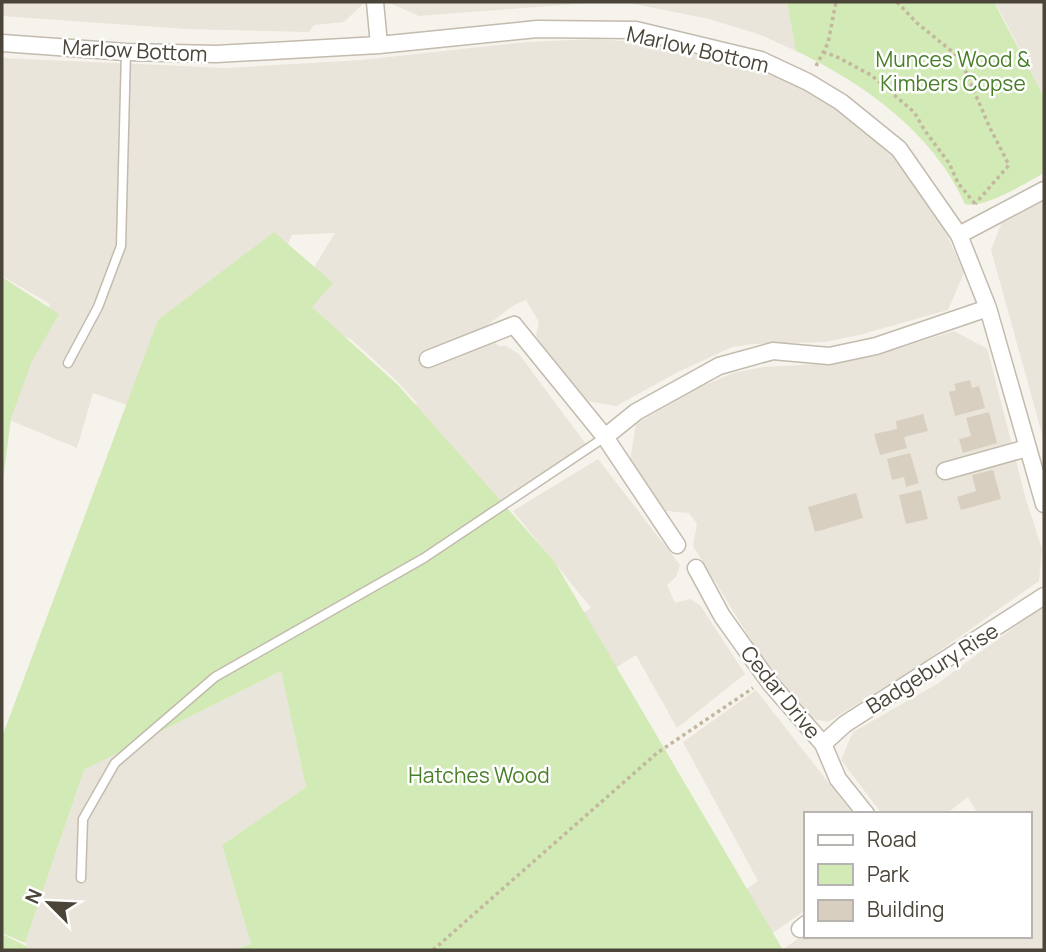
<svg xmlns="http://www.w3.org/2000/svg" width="1046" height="952" font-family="Manrope,sans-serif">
<rect width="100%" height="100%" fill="#f6f3ec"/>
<path fill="#eae5da" d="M2,2H365L344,22L314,25L309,32L186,29L2,16Z
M392,2H787L796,51L761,35L709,19L629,3L601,2L419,16L392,4Z
M994,2H1044V97L1002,15Z
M594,39L654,43L703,54L764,73L801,87L835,106L888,151L924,196L947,235L964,273L948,310L859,335L825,342L754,344L732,347L678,372L616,406L582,400L542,347L536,336L539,322L526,300L514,305L485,327L498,346H506L519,354L588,447L484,521L393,418L417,403L397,381L351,339L333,333L276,329L335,233L292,235L225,383L130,406L93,393L77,448L7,419L50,304L2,276V58L226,68L361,60L527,42Z
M1044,200V441L991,250L1003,219Z
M954,331L986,348L988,351L1025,496L1042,549L1039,581L911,671L828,722L806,717L769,669L693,546L697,524L689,513L666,511L630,461L636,424L698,388L733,373L763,367L837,363L897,349Z
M598,459L680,565L676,577L667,585L675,603L690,599L700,605L745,674L677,728L636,655L545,712L505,658L591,608L513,511Z
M1044,605V950H782L806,933V936H1030V814H978L968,797L946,814H882L841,760L853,732L937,684Z
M281,671L306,787L222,845L251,944L234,950H27L28,947L25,943L84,770Z
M756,690L853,814H806V910L771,934L729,902L758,881L683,742Z"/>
<path fill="#d2eab5" d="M787,2H994L1044,97V173C1025,183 985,209 965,204C932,132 865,84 796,51Z
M274,232L333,283L312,307L399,386L554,561L783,950H234L251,944L222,845L306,787L281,671L84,770L25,943L2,933V737L158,320Z
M2,277L59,314L32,361L11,418L2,488Z
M2,934L28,947L27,950H2Z"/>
<path fill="#d8cfc1" d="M970,380L972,388L979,386L985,408L955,416L949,392L956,390L954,384Z
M989,412L997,443L963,453L959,439L971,436L966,418Z
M923,414L928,431L904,437L907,448L880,455L874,434L897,429L896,421Z
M910,453L919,483L906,487L904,477L892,480L887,459Z
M993,470L1001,499L961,510L957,497L976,491L972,475Z
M921,490L928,519L906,524L899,495Z
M856,493L863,518L815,532L808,507Z"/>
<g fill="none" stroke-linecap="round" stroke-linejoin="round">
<defs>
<path id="lane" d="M68,363L98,307L121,246L126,52
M81,878L83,819L115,763L215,677L424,558L605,437"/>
<path id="street" d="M375,2L379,45
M2,43L126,52L216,54L379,45L537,29L636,30L761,60L808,82L841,102L899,149L959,235L988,308L1044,504
M959,235L1044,190
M428,359L514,325L605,437L677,545
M605,437L636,412L719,366L773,351L829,356L876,346L988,308
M945,471L1027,448
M696,568L722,616L770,683L823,744L838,779L866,814
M823,744L845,724L1044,596
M800,929L806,924"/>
</defs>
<use href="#lane" stroke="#c2bbae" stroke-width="11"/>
<use href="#street" stroke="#c2bbae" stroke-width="19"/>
<path stroke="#c4b79f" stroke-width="3.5" stroke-dasharray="3.5 3.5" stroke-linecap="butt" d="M897,2L917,23L960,58L989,126L1009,165L975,204
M823,52L835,56L871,75L914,112L925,131L949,163L958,183L976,205
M816,66L828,43L836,2
M433,950L657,753L753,688"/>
<use href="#lane" stroke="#fff" stroke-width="8"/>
<use href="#street" stroke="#fff" stroke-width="16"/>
</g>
<g text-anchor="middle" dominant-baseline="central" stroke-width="5" stroke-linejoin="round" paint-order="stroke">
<g font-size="21" fill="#4b4439" stroke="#fff">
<text transform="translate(698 49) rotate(13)">Marlow Bottom</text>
<text transform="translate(135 50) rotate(3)">Marlow Bottom</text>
<text transform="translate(932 668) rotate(-32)">Badgebury Rise</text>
<text transform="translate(781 692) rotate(51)">Cedar Drive</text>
</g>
<g font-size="21" fill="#4a7f2a" stroke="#fff">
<text x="953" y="59">Munces Wood &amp;<tspan x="953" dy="24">Kimbers Copse</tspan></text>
<text x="479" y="775">Hatches Wood</text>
</g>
</g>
<rect width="1046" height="952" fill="none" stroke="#4b4439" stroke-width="7"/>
<rect x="804" y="812" width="228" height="126" fill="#ffffff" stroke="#b7b4b0" stroke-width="2"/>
<rect x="818" y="835" width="35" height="10" fill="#ffffff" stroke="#b7b4b0" stroke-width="2"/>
<text x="867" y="847" font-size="21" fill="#4b4439">Road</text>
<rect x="818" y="864" width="35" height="21" fill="#d2eab5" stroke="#b7b4b0" stroke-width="2"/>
<text x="867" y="882" font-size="21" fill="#4b4439">Park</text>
<rect x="818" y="900" width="35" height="21" fill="#d8cfc1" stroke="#b7b4b0" stroke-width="2"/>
<text x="867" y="917" font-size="21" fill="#4b4439">Building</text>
<g transform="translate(49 903) rotate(294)" stroke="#ffffff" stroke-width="5" paint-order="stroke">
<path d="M0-5L12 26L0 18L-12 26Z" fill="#4b4439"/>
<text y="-10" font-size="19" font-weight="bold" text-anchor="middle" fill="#4b4439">N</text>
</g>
</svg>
